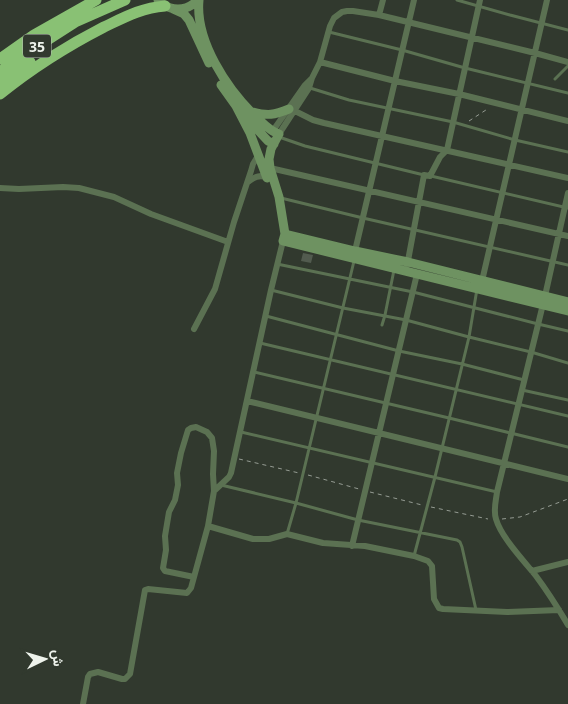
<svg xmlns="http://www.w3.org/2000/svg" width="568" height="704" font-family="'Noto Sans',Vazirmatn,sans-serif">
<rect width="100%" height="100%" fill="#31392e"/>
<path fill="#525b4f" d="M303,253L313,255L311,263L301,261Z"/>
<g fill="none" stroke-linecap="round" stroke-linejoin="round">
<path stroke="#959c93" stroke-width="1" stroke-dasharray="4 4" stroke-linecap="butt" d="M469,121L489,108
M239,459L299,473
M308,475L359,489
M370,492L422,505
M431,507L488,519
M502,519L520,517L568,499"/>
<path stroke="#5b7152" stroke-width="3" d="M457,0L510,15L568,30
M329,32L402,50L465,68L568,93
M555,79L568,66
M310,88L349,100L453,122L515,140L568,152
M279,137L305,146L424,175
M431,176L568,208
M281,198L363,218L568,265
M277,264L413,292L538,324L568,331
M271,290L343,308L406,320L469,337L531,352L568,363
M266,316L399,351L462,364L524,380
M382,325L385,315L394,270
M260,343L568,416
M254,372L449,418L568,447
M522,390L568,400
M241,432L497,492
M221,485L296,503L358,520L457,540L460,542L462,547L476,610
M287,534L296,503L354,261
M414,556L435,477L469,337L477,289"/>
<path stroke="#5b7152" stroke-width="6" d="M379,15L383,0
M320,62L395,81L459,94L568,121
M295,111L313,120L324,123L568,178
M272,132L305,85L311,79
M279,134L309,88L312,78L320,62L330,26L334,18L342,12L347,11H353L379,15L535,53L568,62
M270,168L568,236
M248,182C254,177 261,174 267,178
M0,188L19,189L63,187L79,188L114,197L151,214L228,242
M568,193L545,296L497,492C496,501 493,510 496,519C501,537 524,561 536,576C548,592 558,608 568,625
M355,251L414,0
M407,266L424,175L430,176L440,157L447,150L480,0
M482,281L547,0
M194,329L215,289L234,222L251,171L253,164L259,154
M247,401L568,479
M208,526L253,539H269L287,534L323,543L365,546L414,556L428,561L432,566L434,599L439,608L443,609L507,612L559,610
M352,546L417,274
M532,571L568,562
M194,577L165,571L163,568L166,550L165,536L169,512L175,500L178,485L177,473L181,453L188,430L191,428L196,427L207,432L212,438L214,451L213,474L214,491
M83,704L88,677L90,674L98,672L122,679H125L130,674L145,590L148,589L187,593L191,588L208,526L214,491L229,477L231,473L271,290L283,241"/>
<path stroke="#6e9261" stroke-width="9" d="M158,0C170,12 186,12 198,0
M199,0C195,41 227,89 255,116C263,123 269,131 279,134L271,149L269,159L270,168L279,197L285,234L283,241L568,311
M173,9L184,14L189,20L209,63
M221,85L236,106L250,133L267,178
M253,112C268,116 274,115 289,109
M244,115L268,141L274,144
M285,234L355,251L408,262L568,302"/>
<path stroke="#89c174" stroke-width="11" d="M0,59L34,35L96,0
M0,72L19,58L75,22L125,0
M0,84L30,62
M0,94C32,68 67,46 104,27C125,17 141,8 165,6"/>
</g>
<g text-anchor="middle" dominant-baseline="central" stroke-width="4" stroke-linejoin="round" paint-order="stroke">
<rect fill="#31392e" stroke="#b5bbb3" stroke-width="1" x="23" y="34.5" width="28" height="23" rx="4"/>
<g font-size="14" font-weight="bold" fill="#eef3ec">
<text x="37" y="46">35</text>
</g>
</g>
<g transform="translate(45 659) rotate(85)" stroke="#31392e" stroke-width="4" paint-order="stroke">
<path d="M0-4L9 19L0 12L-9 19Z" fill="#eef3ec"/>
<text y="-8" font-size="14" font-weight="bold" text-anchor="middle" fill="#eef3ec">ش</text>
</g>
</svg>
